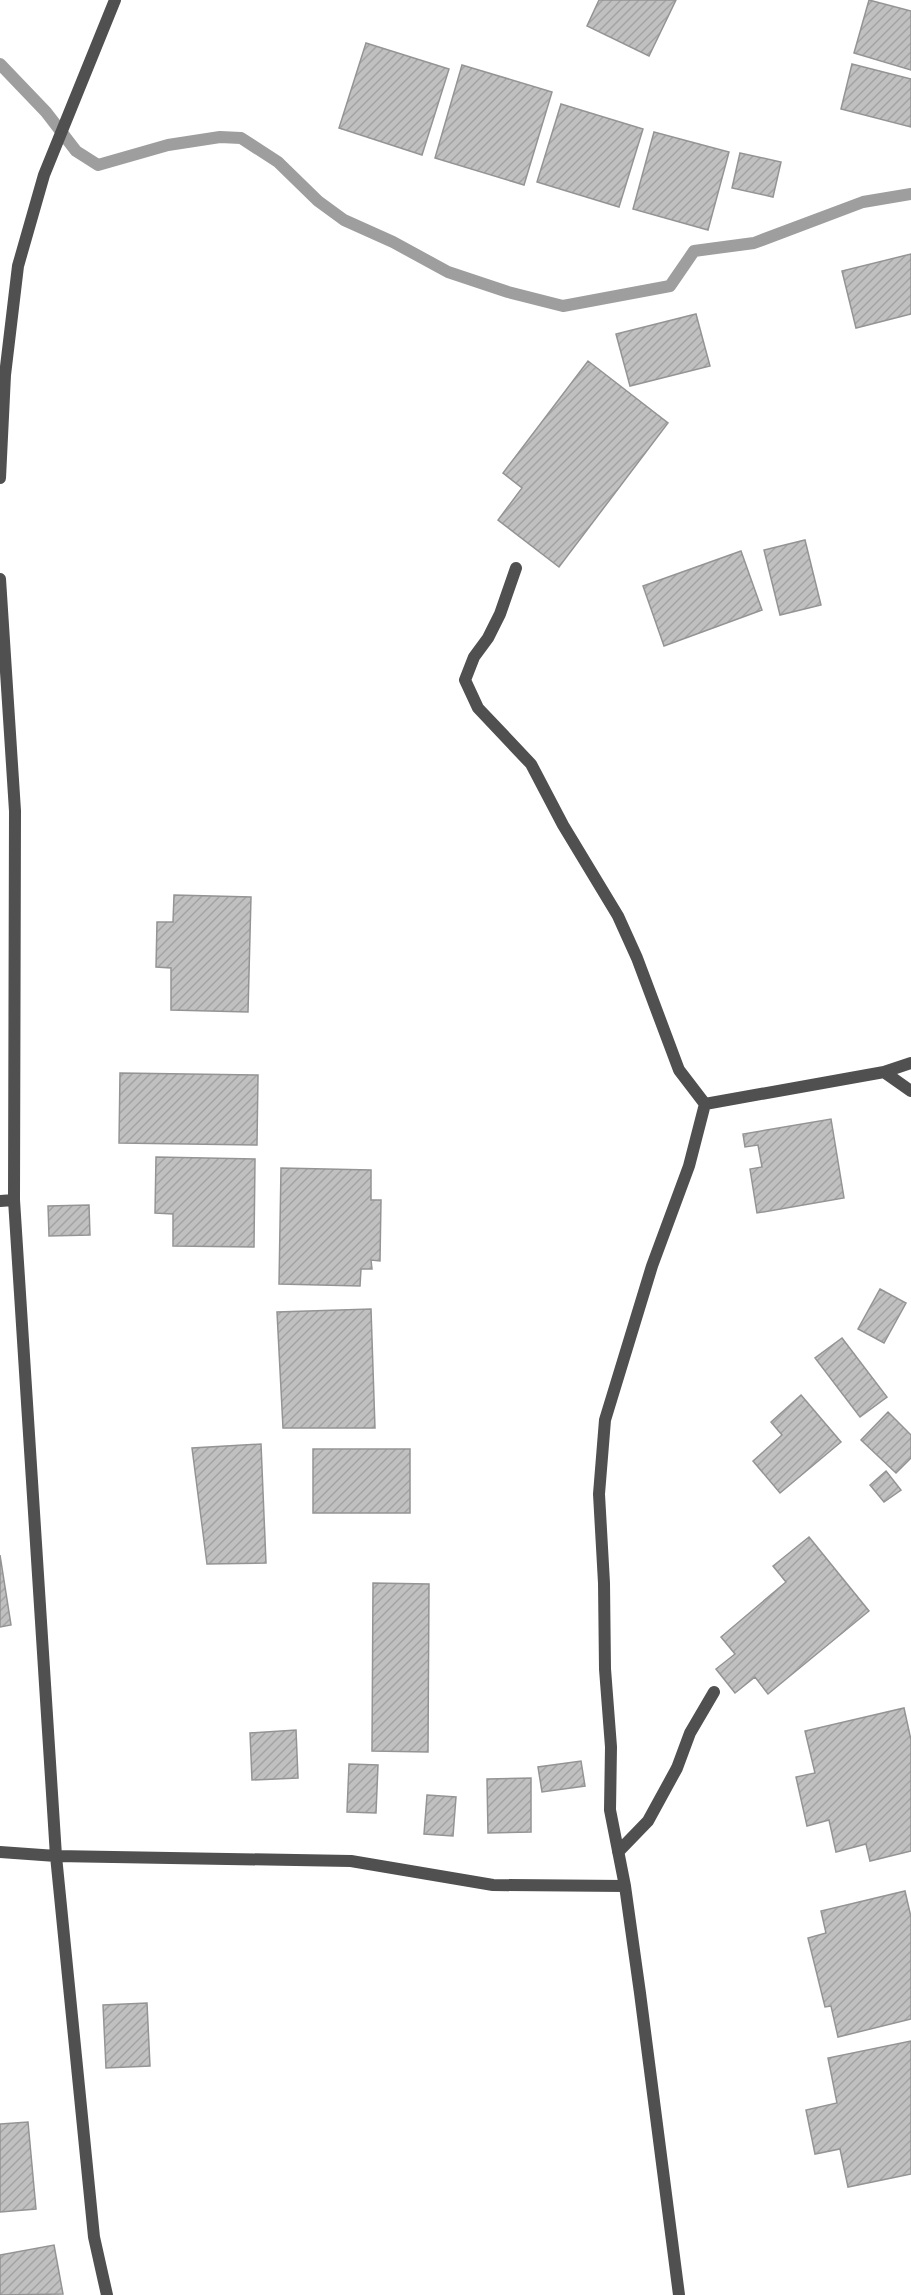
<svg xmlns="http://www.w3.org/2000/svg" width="911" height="2295" font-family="Cabin,sans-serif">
<defs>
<pattern id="building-hatch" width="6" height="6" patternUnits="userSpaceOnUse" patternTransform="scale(1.5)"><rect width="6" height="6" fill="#c0c0c0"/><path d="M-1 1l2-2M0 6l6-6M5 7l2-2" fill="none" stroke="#a3a3a3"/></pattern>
</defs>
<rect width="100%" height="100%" fill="#fff"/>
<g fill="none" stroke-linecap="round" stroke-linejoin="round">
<path stroke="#9e9e9e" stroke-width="12" d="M0,64L46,112L76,151L98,165L168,145L220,137L241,138L278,162L318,201L344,220L393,242L448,272L508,292L563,306L670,286L694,251L754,243L863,202L911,194"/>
</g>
<path fill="url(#building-hatch)" stroke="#949494" stroke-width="1.5" d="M599,0H676L649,56L587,26Z
M869,0L911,11V70L854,53Z
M366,43L449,69L422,155L339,128Z
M852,64L911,79V127L841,109Z
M462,65L552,92L524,185L435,158Z
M561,104L643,129L619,207L537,182Z
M654,132L729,152L708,230L633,209Z
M740,153L781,162L773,197L732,188Z
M911,254V314L856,328L842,271Z
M696,314L710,366L630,386L616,334Z
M588,361L668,423L559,567L498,520L522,488L503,473Z
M805,540L821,605L780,615L764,550Z
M741,551L762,610L664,646L643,586Z
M174,895L251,897L248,1012L171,1010V968L156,967L157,922H173Z
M120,1073L258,1075L257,1145L119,1143Z
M831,1119L844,1198L757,1213L750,1169L762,1167L758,1145L745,1147L743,1134Z
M156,1157L255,1159L254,1247L173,1246V1214L155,1213Z
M281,1168L371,1170V1200H381L380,1261L371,1260L372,1269H361L360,1286L279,1284Z
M89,1205L90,1235L49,1236L48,1206Z
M880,1289L906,1303L884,1343L858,1329Z
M371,1309L375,1428H283L277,1312Z
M842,1338L887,1397L860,1417L815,1358Z
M801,1395L841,1442L780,1493L753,1461L782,1435L771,1422Z
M888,1412L911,1435V1458L896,1473L861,1440Z
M261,1444L266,1563L207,1564L192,1448Z
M313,1449H410V1513H313Z
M886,1471L901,1490L884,1502L870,1485Z
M809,1537L869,1611L768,1694L755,1677L735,1693L716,1669L735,1654L721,1637L786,1582L773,1566Z
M0,1555L11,1625L0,1627Z
M373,1583L429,1584L428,1752L372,1751Z
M904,1708L911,1740V1851L870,1861L866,1844L836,1852L829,1820L807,1826L796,1777L815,1773L805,1731Z
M296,1730L298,1778L252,1780L250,1733Z
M581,1761L585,1786L542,1792L538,1767Z
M349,1764L378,1765L376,1813L347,1812Z
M531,1778V1832L488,1833L487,1779Z
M427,1795L456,1797L453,1836L424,1834Z
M905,1891L911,1917V2019L838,2037L831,2006L825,2007L808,1938L826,1933L821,1911Z
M147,2003L150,2066L106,2068L103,2005Z
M911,2041V2174L848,2187L840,2149L815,2154L806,2110L837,2103L828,2058Z
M28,2122L36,2209L0,2212V2124Z
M54,2245L63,2294L0,2295V2255Z"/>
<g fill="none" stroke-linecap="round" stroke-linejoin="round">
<path stroke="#505050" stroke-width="12" d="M0,478L5,375L18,266L44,175L115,0
M516,568L500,614L488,638L474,657L465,680L478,708L531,764L563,825L618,916L637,958L679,1070L705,1104
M0,579L15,811L14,1200L56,1856L94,2237L107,2295
M884,1072L911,1091
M0,1201L14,1200
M0,1852L56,1856L351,1861L493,1885L625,1886
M618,1852L648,1821L677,1768L690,1733L714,1692
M679,2295L640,1993L625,1886L610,1810L611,1747L605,1669L604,1583L599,1494L605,1420L652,1266L689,1166L705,1104L884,1072L911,1063"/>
</g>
</svg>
